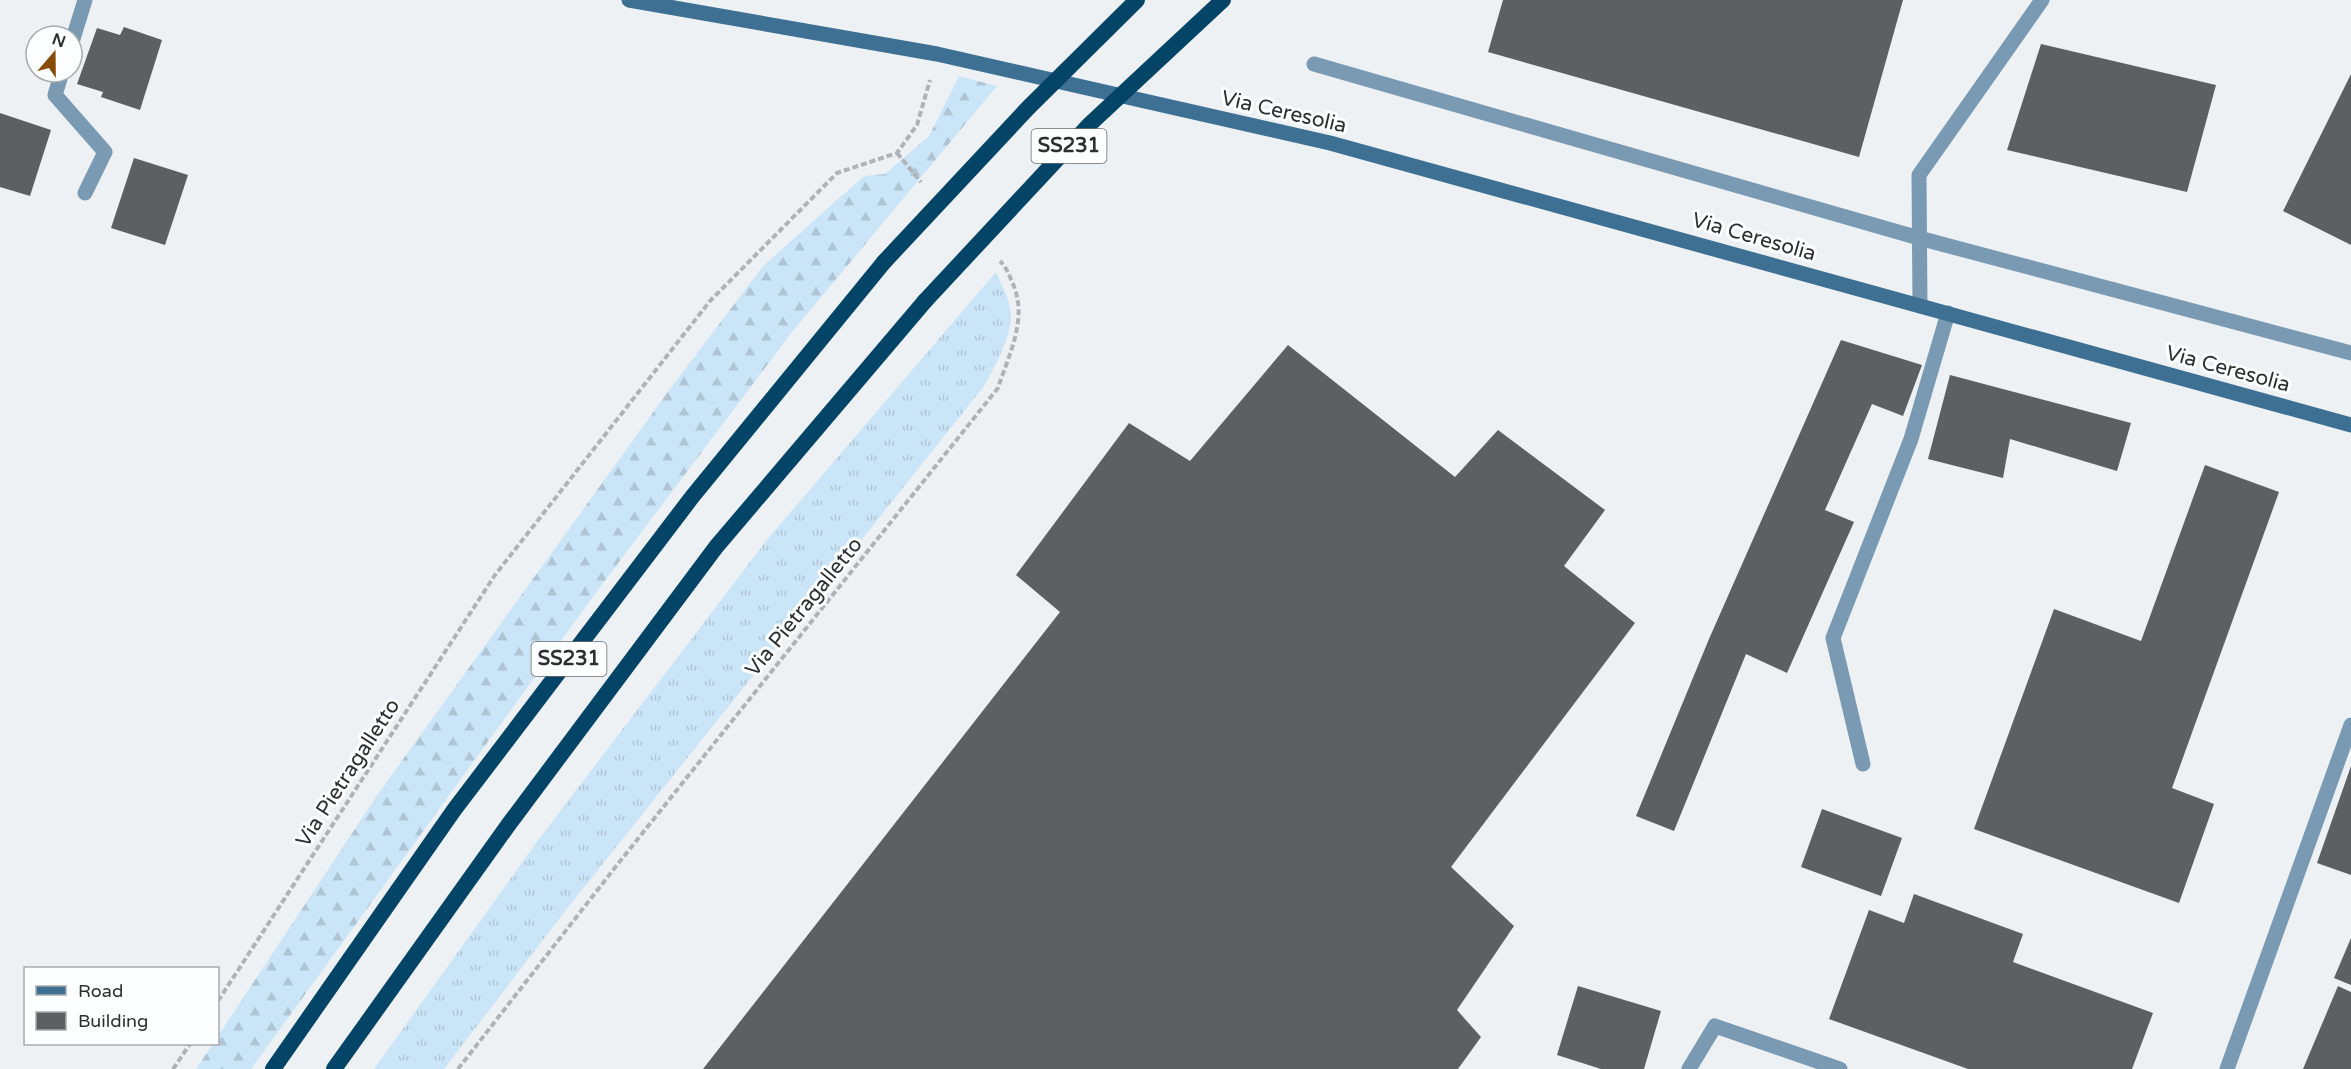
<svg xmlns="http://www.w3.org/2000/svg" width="2351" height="1069" font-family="'Varela Round',sans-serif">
<defs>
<pattern id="grass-tufts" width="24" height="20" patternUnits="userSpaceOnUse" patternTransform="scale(1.5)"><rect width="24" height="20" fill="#cbe5f8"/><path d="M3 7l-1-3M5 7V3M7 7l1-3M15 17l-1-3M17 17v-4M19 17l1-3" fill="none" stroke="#afc5d5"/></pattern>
<pattern id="forest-firs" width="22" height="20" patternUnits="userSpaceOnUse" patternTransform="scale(1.5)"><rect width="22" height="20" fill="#cbe5f8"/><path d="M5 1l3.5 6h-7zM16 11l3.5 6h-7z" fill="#afc5d5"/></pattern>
</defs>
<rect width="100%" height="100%" fill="#edf1f4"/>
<path fill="url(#grass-tufts)" d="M996,272C1002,286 1011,301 1011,317C1010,340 995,365 985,385L566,910L444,1069H374L539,839L766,541Z"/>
<path fill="url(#forest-firs)" d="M959,76L997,86L792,332L592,598L251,1069H196L213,1044H218V1036L378,794L667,393L763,266L864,176L885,174L929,136Z"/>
<path fill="#5c6062" d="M1503,0H1903L1859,157L1488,52Z
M124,27L162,40L140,110L101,97L103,92L77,84L97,28L120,35Z
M2041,44L2216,85L2187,192L2007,150Z
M2351,74V245L2283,211Z
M0,113L51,130L30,196L0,187Z
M134,158L188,175L165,245L111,228Z
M1841,340L1922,365L1903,416L1872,404L1825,510L1854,522L1787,673L1746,654L1674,831L1636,816L1709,639Z
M1288,345L1455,477L1498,430L1605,510L1564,566L1635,623L1451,867L1514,926L1457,1010L1481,1037L1458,1069H703L1060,612L1016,575L1129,423L1190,461Z
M1950,375L2131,423L2117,471L2010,439L2003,478L1928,459Z
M2205,465L2279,492L2172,788L2214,804L2179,903L1974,829L2054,609L2141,641Z
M2351,766V875L2317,863Z
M1822,809L1902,838L1881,896L1801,867Z
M1914,894L2023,934L2013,962L2153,1013L2132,1069H1968L1829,1019L1869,910L1904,923Z
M2351,938V985L2334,978Z
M1578,986L1661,1011L1644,1069H1601L1557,1055Z
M2338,986L2351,992V1069H2303Z"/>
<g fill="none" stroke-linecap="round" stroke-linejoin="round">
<path stroke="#b0b3b6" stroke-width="4" stroke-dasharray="6 3" stroke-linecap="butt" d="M897,153L921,182
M218,1001L495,575L710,301L837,173L897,153L917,125L930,80
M173,1069L190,1044
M458,1069L617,865L998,388C1009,354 1029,317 1012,282C1009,274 1006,267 1000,261"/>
<path stroke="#799ab2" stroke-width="15" d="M72,42L85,0
M1314,64L1919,238L2351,353
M62,72L55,95L105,152L85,193
M1863,764L1833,638L1911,439L1948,313
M1689,1069L1715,1026L1840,1069
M2227,1069L2351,725"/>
<path stroke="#799ab2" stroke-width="15" d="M1920,306L1919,175L2042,0"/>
<path stroke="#3d7092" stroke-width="15" d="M629,0L937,54L1330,143L2351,425"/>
<path stroke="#044466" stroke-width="16" d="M273,1069L454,810L692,497L884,262
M334,1069L509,824L716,547L925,301"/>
<path stroke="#044466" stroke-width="16" d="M884,262L1028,108L1137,0
M925,301L1090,124L1223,0"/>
</g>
<g text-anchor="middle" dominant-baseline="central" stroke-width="6" stroke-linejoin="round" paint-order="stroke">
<g fill="#fcfeff" stroke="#6b6c6d" stroke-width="1.5">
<rect x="1031.5" y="129" width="75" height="34" rx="4.5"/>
<rect x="531.5" y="642" width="75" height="34" rx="4.5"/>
</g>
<g font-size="20" font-weight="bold" fill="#2d2e2f">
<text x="1069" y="146">SS231</text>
<text x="569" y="659">SS231</text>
</g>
<g font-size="21" fill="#2d2e2f" stroke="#fcfeff">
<text transform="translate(1284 112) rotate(13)">Via Ceresolia</text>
<text transform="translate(1754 237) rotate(16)">Via Ceresolia</text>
<text transform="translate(2228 369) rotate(15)">Via Ceresolia</text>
<text transform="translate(804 607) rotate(-51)">Via Pietragalletto</text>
<text transform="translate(348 773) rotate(-57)">Via Pietragalletto</text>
</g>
</g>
<rect x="24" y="967" width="195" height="78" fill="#fcfeff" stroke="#a9abac" stroke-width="1.5"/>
<rect x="36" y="986" width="30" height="9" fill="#3d7092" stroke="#a9abac" stroke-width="1.5"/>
<text x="78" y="997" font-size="18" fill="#2d2e2f">Road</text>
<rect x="36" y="1012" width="30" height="18" fill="#5c6062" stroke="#a9abac" stroke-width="1.5"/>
<text x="78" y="1027" font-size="18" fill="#2d2e2f">Building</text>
<g transform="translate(54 54) rotate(20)"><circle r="28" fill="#fcfeff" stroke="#a9abac" stroke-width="1.5"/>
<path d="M0-4.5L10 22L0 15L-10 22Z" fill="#884c09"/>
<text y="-9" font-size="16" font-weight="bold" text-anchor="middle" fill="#2d2e2f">N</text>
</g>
</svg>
